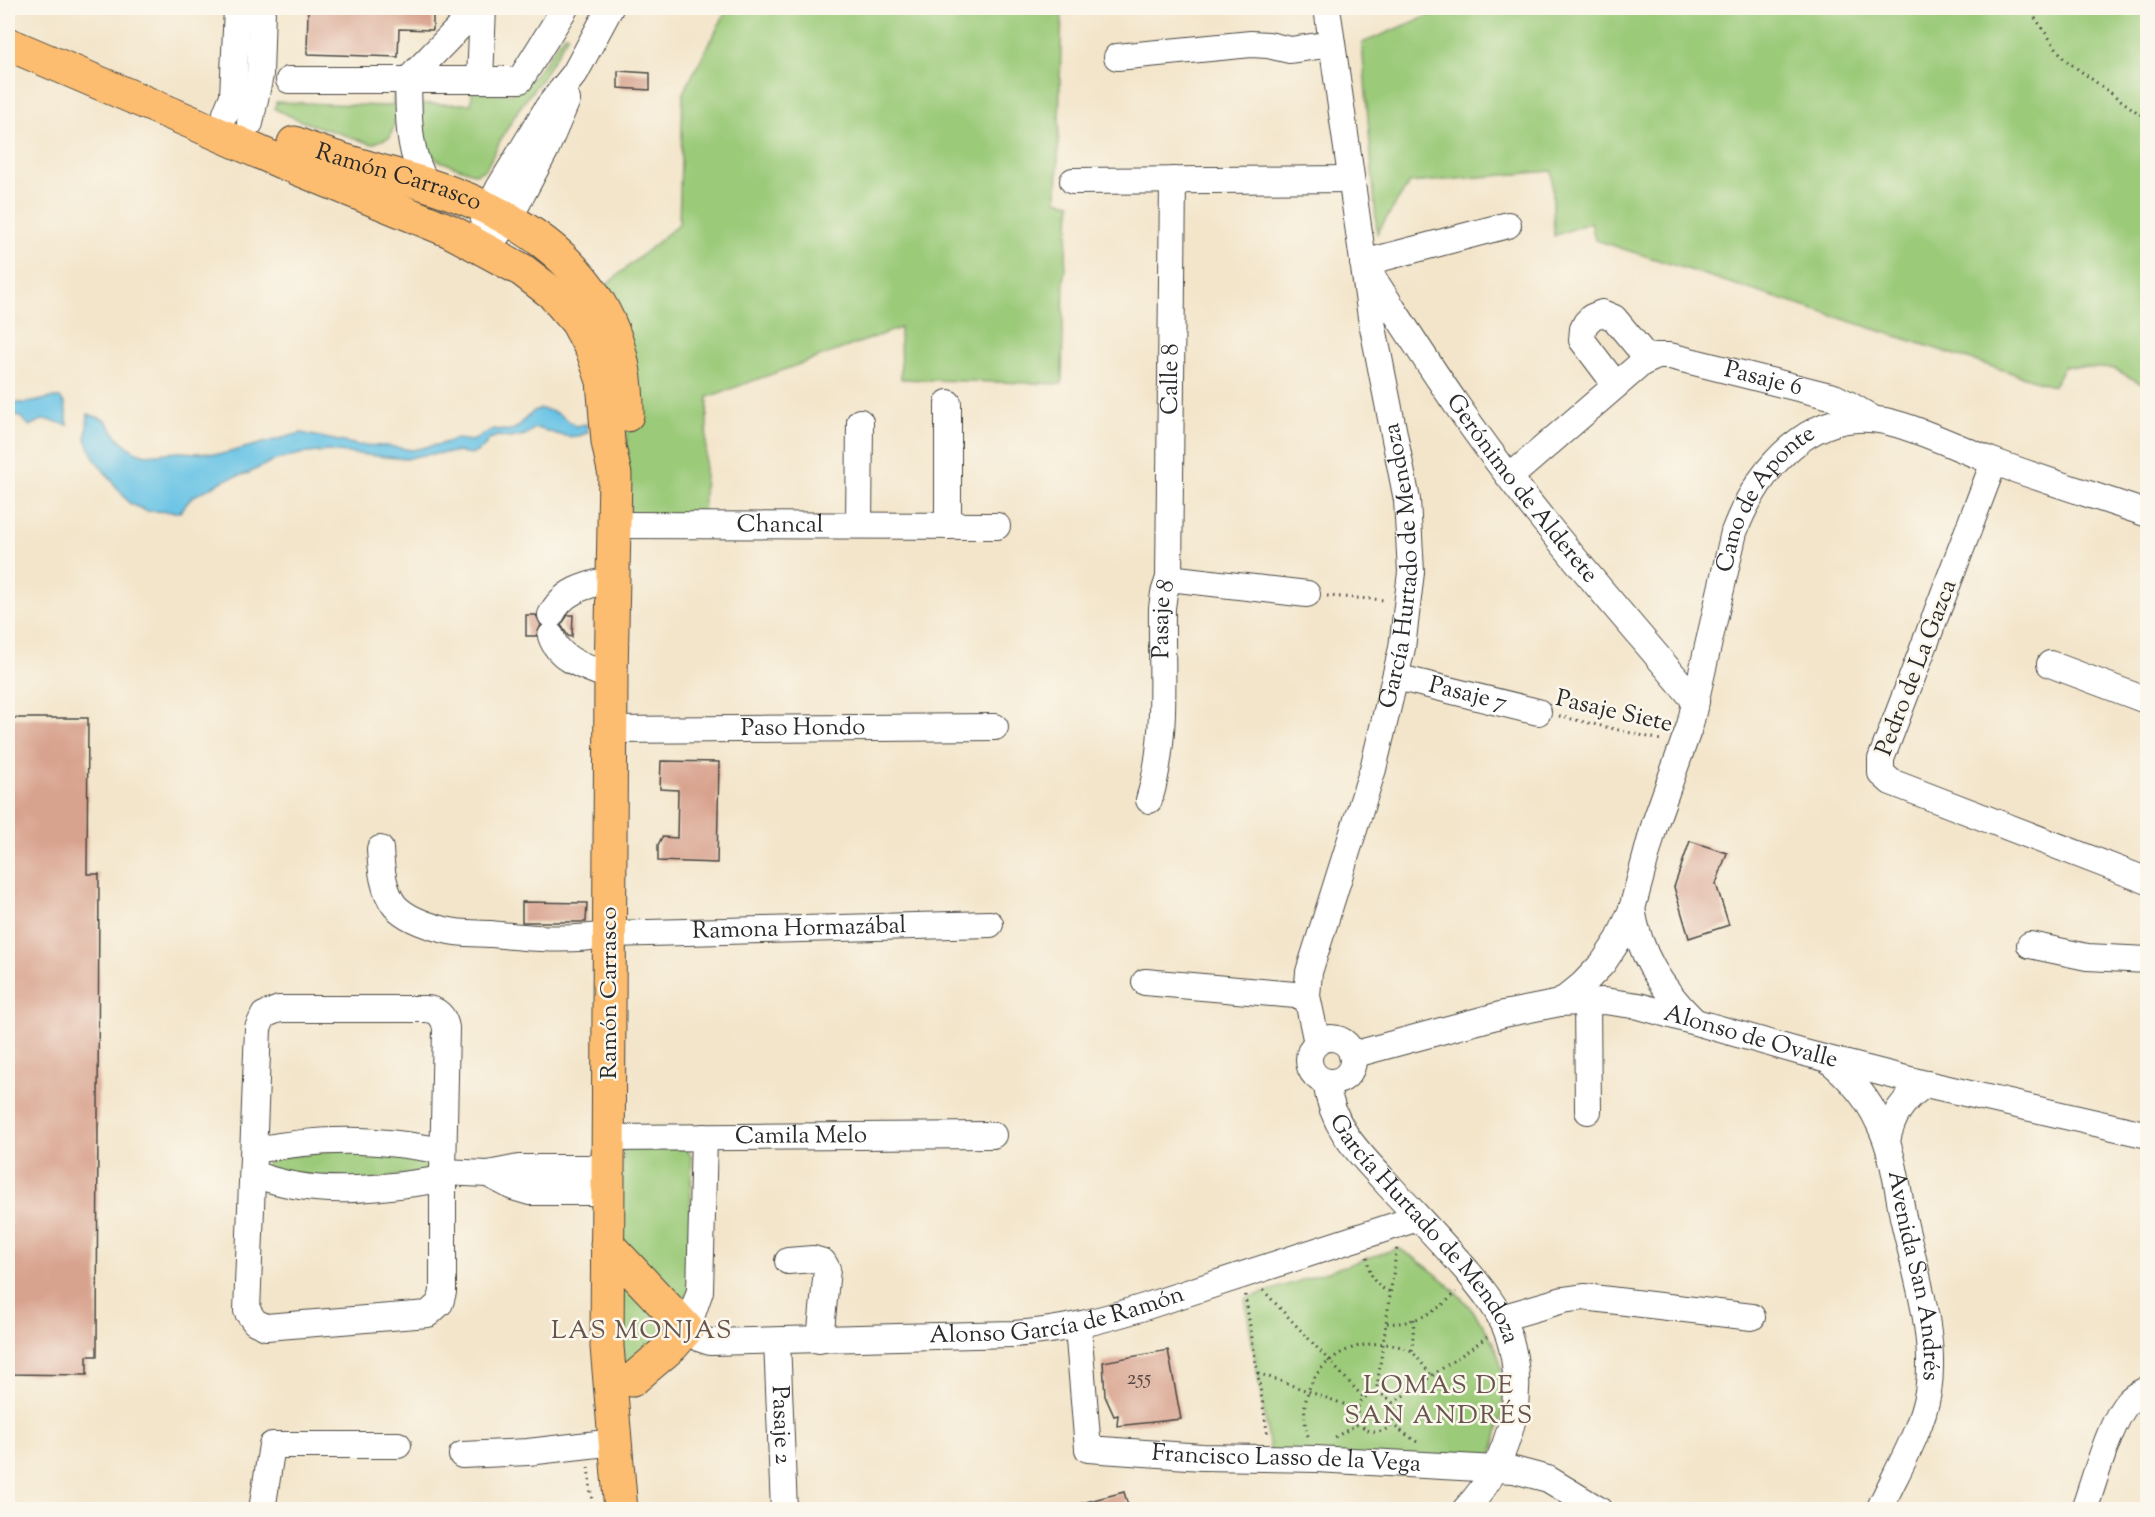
<svg xmlns="http://www.w3.org/2000/svg" width="2155" height="1517" font-family="'Sorts Mill Goudy',serif">
<rect width="100%" height="100%" fill="#fbf7ec"/>
<filter id="ink" filterUnits="userSpaceOnUse"><feTurbulence type="fractalNoise" baseFrequency=".0167" numOctaves="2"/><feDisplacementMap in="SourceGraphic" scale="12" xChannelSelector="R" yChannelSelector="G"/><feConvolveMatrix kernelMatrix="1 2 1 2 8 2 1 2 1" color-interpolation-filters="sRGB"/></filter>
<filter id="wash" filterUnits="userSpaceOnUse"><feTurbulence type="fractalNoise" baseFrequency=".008" numOctaves="4" result="noise"/><feDisplacementMap in="SourceGraphic" scale="24" xChannelSelector="R" yChannelSelector="G"/><feGaussianBlur stdDeviation="1.35" result="paint"/><feColorMatrix in="noise" values="0 0 0 0 0 0 0 0 0 0 0 0 0 0 0 0 0 1.4 0 .05"/><feComposite in="paint" operator="in"/></filter>
<g filter="url(#wash)">
<rect width="100%" height="100%" fill="#f3e5ca"/>
<path fill="#9bca79" stroke="#637a52" stroke-width="1.5" d="M728,8H1062L1057,200L1071,203L1064,277L1062,384L901,379L900,328L708,397L703,520H631L626,426L594,295L679,224L683,93Z
M1447,8H2147V387L2115,369L2064,366L2053,386L1595,240L1591,222L1554,236L1552,171L1409,183L1377,233L1362,43Z
M565,34L568,35L567,37L542,78L518,110L501,139L486,169L476,174L437,160L426,148L423,141V104H471L472,92C485,92 503,96 515,92C530,87 554,48 565,34Z
M394,90L400,91L394,126L390,137L372,144L301,121L275,109L276,102L384,106L393,105Z
M357,1147L430,1159L437,1169L355,1184L265,1169L268,1159Z
M623,1148H686L692,1158L688,1294L667,1327L625,1373L618,1281Z
M1398,1248C1440,1272 1490,1317 1501,1366C1509,1400 1498,1434 1489,1466L1271,1455L1245,1299Z"/>
<path fill="#67c3e5" stroke="#497788" stroke-width="1.5" d="M51,398H60L65,404L68,425C52,422 46,415 30,426L20,417L8,412V401C22,406 36,401 51,398Z
M539,409C555,410 563,416 575,426L586,424L588,432C569,443 554,431 535,428L525,435L510,438L498,436L489,439L483,448L473,454L456,452L422,455L406,459L327,451L300,454L272,461L249,473L227,479L192,497L180,512L146,511L129,503L94,458L86,439L88,414L105,420L120,440L134,451L146,455L178,452L222,454L301,433L358,445L387,446L412,450L441,444L456,439L472,441L493,429C527,436 517,417 539,409Z"/>
<g id="blocks">
<path fill="#d8a38e" d="M308,8H433V30L399,29L398,57L307,54Z
M618,71L650,73V90L618,88Z
M526,615H536L541,625L536,636H526Z
M568,615H573L572,637L568,636L561,625Z
M8,718H88L87,874H99L97,1356H87V1375L8,1374Z
M661,761L719,762L717,863L658,861V845L662,837L677,838L678,790L660,789Z
M1690,841L1727,853L1716,884L1729,925L1689,938L1674,887Z
M522,902L587,903L586,922H522Z
M1168,1350L1181,1419L1117,1426L1118,1415L1114,1416L1105,1396L1103,1362Z
M1124,1492L1129,1509H1079L1078,1504Z"/>
</g>
</g>
<g filter="url(#ink)">
<use href="#blocks" fill-opacity="0" stroke="#494743" stroke-width="1.5"/>
<g fill="none" stroke-linecap="round" stroke-linejoin="round">
<defs>
<g id="minor">
<path d="M1117,57L1251,44L1268,45L1290,50L1332,44"/>
<path d="M289,80H520L565,8"/>
<path d="M480,80L483,8"/>
<path d="M226,113L233,96L237,8"/>
<path d="M250,123L260,75L262,8"/>
<path d="M1073,181L1351,179"/>
<path d="M427,184C407,152 409,117 408,80L478,8"/>
<path id="s1" d="M1508,225L1363,263C1394,310 1424,358 1456,404C1528,509 1614,604 1696,702"/>
<path d="M497,235L509,219L545,151L567,100"/>
<path d="M482,248L484,218L499,188L548,107L575,73L610,8"/>
<path d="M1616,385L1582,340L1583,329L1586,323L1592,317L1602,313L1614,318L1648,359"/>
<path d="M1994,462L1881,759V773L1891,782L2148,881"/>
<path id="s2" d="M1510,477L1642,363L1657,356H1670L1834,397L1848,404L1873,419"/>
<path id="s3" d="M614,525L997,526"/>
<path d="M859,525L860,422"/>
<path d="M948,526V403"/>
<path d="M1169,578L1307,594"/>
<path d="M551,615C563,590 587,585 612,579"/>
<path d="M551,636C559,661 588,668 611,677"/>
<path d="M2050,664L2148,701"/>
<path id="s4" d="M1396,677L1538,712"/>
<path id="s5" d="M611,730L995,727"/>
<path id="s6" d="M1149,800C1168,739 1161,671 1162,608L1164,593L1169,578L1173,180"/>
<path id="s7" d="M380,849C381,868 383,891 395,906C406,918 429,926 445,930C459,934 476,933 491,934C531,938 570,942 610,934L990,924"/>
<path d="M1632,909C1639,954 1661,988 1693,1020"/>
<path d="M2030,945L2087,957L2148,960"/>
<path d="M1145,982L1307,996"/>
<path d="M1587,1000L1588,1111"/>
<path id="s8" d="M1560,1003L1583,984L1603,963L1619,939L1632,909L1655,823L1690,725L1734,532C1758,469 1811,406 1885,421C1918,428 1960,449 1992,461C2043,480 2096,496 2148,514"/>
<path d="M279,1009H425C437,1009 444,1016 446,1028L443,1172V1292L440,1303L428,1314L266,1327L255,1322L247,1311L258,1028L264,1015Z"/>
<circle cx="1331" cy="1060" r="22"/>
<path id="s9" d="M1317,1043L1307,996L1309,972L1373,769L1402,648L1411,572L1407,500L1371,317L1327,8"/>
<path id="s10" d="M1352,1055L1504,1014L1560,1003L1604,1001L1639,1006L1801,1052L1926,1084L2148,1135"/>
<path id="s11" d="M1830,1061C1850,1078 1867,1097 1878,1121C1893,1150 1897,1185 1903,1217C1915,1272 1937,1336 1928,1392C1921,1433 1896,1472 1879,1510"/>
<path id="s12" d="M1326,1082C1332,1125 1353,1147 1382,1178C1410,1209 1440,1240 1468,1272C1481,1288 1495,1305 1504,1324C1517,1353 1519,1387 1513,1418C1505,1453 1490,1484 1465,1510"/>
<path id="s13" d="M704,1137L700,1291L687,1329L701,1339L710,1342L1013,1334C1060,1331 1099,1321 1144,1307L1418,1218"/>
<path id="s14" d="M609,1138L993,1135"/>
<path d="M1887,1141C1892,1115 1904,1098 1926,1084"/>
<path d="M255,1150C325,1137 373,1138 443,1151"/>
<path d="M443,1172L488,1174L519,1168H608"/>
<path d="M254,1174C316,1198 379,1189 443,1179"/>
<path d="M488,1174L513,1187L530,1192H608"/>
<path d="M788,1261L813,1259L823,1262L827,1269L820,1340"/>
<path d="M1501,1318L1563,1300L1584,1297L1752,1317"/>
<path id="s15" d="M1078,1327L1088,1449L1202,1457L1316,1459L1514,1470L1548,1479L1599,1510"/>
<path id="s16" d="M777,1341L784,1510"/>
<path d="M462,1455L528,1452L615,1442"/>
<path d="M262,1510L272,1445H398"/>
<path d="M2084,1510C2094,1482 2110,1422 2128,1402C2134,1395 2140,1393 2148,1389"/>
</g>
<g id="major">
<path d="M8,44L191,122L279,161L450,231L522,270L552,293L577,322L593,352L603,381L608,442L615,475L611,677L607,1347L621,1510"/>
<path id="s17" d="M294,143C337,161 381,170 425,184C537,219 629,286 627,415"/>
<path d="M607,1244L687,1329L672,1346L632,1380"/>
</g>
</defs>
<use href="#minor" stroke="#494743" stroke-width="28"/>
<use href="#major" stroke="#494743" stroke-width="35"/>
<path stroke="#494743" stroke-width="3" stroke-dasharray="1.5 4.5" stroke-linecap="butt" d="M2028,8L2064,59L2148,120
M1327,596L1386,600
M1559,716L1661,740
M1367,1257C1370,1275 1373,1286 1391,1292
M1263,1290L1364,1398
M1245,1295L1268,1437
M1414,1319L1412,1351L1432,1376
M1387,1323C1411,1326 1441,1310 1456,1292
M1258,1373L1357,1409
M1376,1393L1397,1247
M1357 1413a19 19 0 1 1 38 0a19 19 0 1 1-38 0Z
M1393,1403L1487,1337
M1391,1424L1417,1442
M1308,1436C1289,1372 1353,1325 1412,1351
M1335,1437L1360,1423
M588,1467L593,1510"/>
<use href="#minor" stroke="#fff" stroke-width="26"/>
<use href="#major" stroke="#fcbd6f" stroke-width="33"/>
</g>
</g>
<g text-anchor="middle" dominant-baseline="central" stroke-width="5" stroke-linejoin="round" paint-order="stroke">
<g font-size="21" fill="#564944">
<text x="1139" y="1379">255</text>
</g>
<g font-size="24" fill="#2b2b2b" stroke="#fbf7ec">
<text stroke="none"><textPath href="#s17" startOffset="110">Ramón Carrasco</textPath></text>
<text stroke="none"><textPath href="#s6" startOffset="423">Calle 8</textPath></text>
<text stroke="none"><textPath href="#s2" startOffset="300">Pasaje 6</textPath></text>
<text stroke="none"><textPath href="#s1" startOffset="426">Gerónimo de Alderete</textPath></text>
<text stroke="none"><textPath href="#s8" startOffset="556">Cano de Aponte</textPath></text>
<text stroke="none"><textPath href="#s3" startOffset="166">Chancal</textPath></text>
<text stroke="none"><textPath href="#s9" startOffset="492">García Hurtado de Mendoza</textPath></text>
<text stroke="none"><textPath href="#s6" startOffset="182">Pasaje 8</textPath></text>
<text transform="translate(1917 668) rotate(-69)">Pedro de La Gazca</text>
<text stroke="none"><textPath href="#s4" startOffset="74">Pasaje 7</textPath></text>
<text transform="translate(1614 712) rotate(13)">Pasaje Siete</text>
<text stroke="none"><textPath href="#s5" startOffset="192">Paso Hondo</textPath></text>
<text stroke="none"><textPath href="#s7" startOffset="471">Ramona Hormazábal</textPath></text>
<text transform="translate(610 993) rotate(-90)">Ramón Carrasco</text>
<text stroke="none"><textPath href="#s10" startOffset="410">Alonso de Ovalle</textPath></text>
<text stroke="none"><textPath href="#s14" startOffset="192">Camila Melo</textPath></text>
<text stroke="none"><textPath href="#s12" startOffset="180">García Hurtado de Mendoza</textPath></text>
<text stroke="none"><textPath href="#s11" startOffset="237">Avenida San Andrés</textPath></text>
<text stroke="none"><textPath href="#s13" startOffset="570">Alonso García de Ramón</textPath></text>
<text stroke="none"><textPath href="#s16" startOffset="84">Pasaje 2</textPath></text>
<text stroke="none"><textPath href="#s15" startOffset="321">Francisco Lasso de la Vega</textPath></text>
</g>
<g font-size="26" letter-spacing="1.5" fill="#68554e" stroke="#fbf7ec">
<text x="642" y="1331">LAS MONJAS</text>
<text x="1439" y="1386">LOMAS DE<tspan x="1439" dy="30">SAN ANDRÉS</tspan></text>
</g>
</g>
<rect width="2155" height="1517" fill="none" stroke="#fbf7ec" stroke-width="30"/>
</svg>
